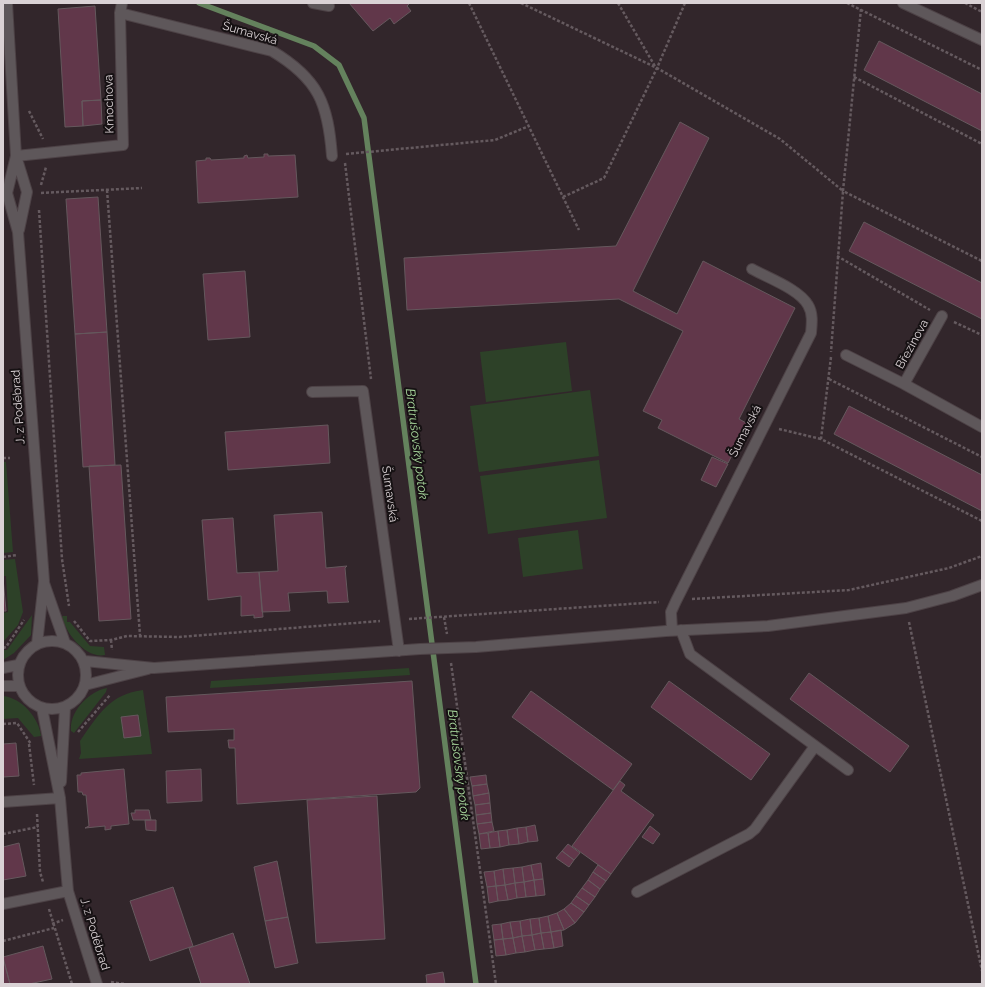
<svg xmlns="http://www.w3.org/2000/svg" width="985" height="987" font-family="Raleway,sans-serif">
<rect width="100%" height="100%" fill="#32262b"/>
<path fill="#2d4128" d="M566,342L572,391L486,402L480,352Z
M590,390L599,456L479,472L470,406Z
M599,460L607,518L488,534L480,476Z
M3,462H6L13,552L3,553Z
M578,530L583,569L523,577L518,538Z
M15,559L23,612L18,625L3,642V613L8,612L6,576H3V560Z
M32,615L31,635L14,653L3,660V650H7Z
M62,616H67V622H70L90,646L104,647L105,655C86,659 65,633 62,616Z
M409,668L410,675L210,688L211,681Z
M107,688L106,692L74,733L71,731C69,712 89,691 107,688Z
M143,690L152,754L79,759L81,753L80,741C98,715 110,694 143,690Z
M3,696C22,698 39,718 41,736L34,737L18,718L3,719Z"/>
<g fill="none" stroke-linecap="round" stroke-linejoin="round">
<path stroke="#64825d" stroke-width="5.5" d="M199,3L314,46L339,65L364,118L476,984"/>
</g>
<path fill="#61374a" stroke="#65585d" d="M349,3H410L407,6L411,11L394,24L390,18L373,31Z
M95,6L101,100L82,101L83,126L65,127L58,9Z
M879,41L982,94V131L864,70Z
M101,100L102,124L83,126L82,101Z
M680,122L709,138L633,291L677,314L703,261L795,308L739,419L748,424L728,463L658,428L662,420L643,411L683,331L619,299L407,310L404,258L616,246Z
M264,154H268V156L295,155L298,197L198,203L196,161L206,160V158H210L211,160L244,158V156L247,155L248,158L264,157Z
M98,197L107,332L75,334L66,199Z
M864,222L982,283V319L849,251Z
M245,271L250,337L208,340L203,274Z
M107,332L115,465L83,467L75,334Z
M849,406L982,475V511L834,434Z
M328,425L330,463L228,470L225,432Z
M712,457L728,464L716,487L701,480Z
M121,465L131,619L99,621L89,466Z
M322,512L326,568L347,566L345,568L348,601L349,602L328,603L327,591L288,593L290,611L262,612L259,572L278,571L274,515Z
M233,518L237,573L259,572L263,617L254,618V615L241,616V596L208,600L202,520Z
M3,578L6,611H3Z
M809,673L909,746L890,772L790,699Z
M412,681L420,788L416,792L237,804L235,748H229L228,740H234V729L168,732L166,697Z
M669,681L770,754L751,780L651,707Z
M531,691L632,764L613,790L512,717Z
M138,715L141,736L124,738L121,717Z
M16,743L19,776L3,777V744Z
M124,769L129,824L111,826V829L105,830V826L85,828L89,826L86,795H83L82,792H78L77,775H81V773Z
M201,769L202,801L167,803L166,771Z
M486,775L487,784L472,786L470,777Z
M620,781L625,785L621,791L654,815L611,874L572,846Z
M487,784L489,793L473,796L472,786Z
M489,793L490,803L475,805L473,796Z
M377,796L385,939L316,943L307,800Z
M490,803L491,813L476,815L475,805Z
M135,810H149L151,820H133L131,813H135Z
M491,813L492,822L477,824L476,815Z
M145,820H156V831L146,830Z
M492,822L494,831L479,834L477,824Z
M535,825L538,841L528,842L526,827Z
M650,826L660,834L653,844L642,837Z
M526,827L528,842L519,844L517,828Z
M517,828L519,844L509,845L507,830Z
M507,830L509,845L500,847L498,831Z
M498,831L500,847L490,848L488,833Z
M488,833L490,848L481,849L479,834Z
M19,843L26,876L3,880V847Z
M568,844L580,853L574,860L562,851Z
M562,851L574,860L569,867L556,858Z
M277,861L288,917L265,921L254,867Z
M541,863L543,879L534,880L531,865Z
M531,865L534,880L524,882L522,867Z
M598,865L611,874L606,881L593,872Z
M522,867L524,882L515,883L513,868Z
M513,868L515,883L505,885L503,869Z
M503,869L505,885L496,886L494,871Z
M494,871L496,886L487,887L484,872Z
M593,872L606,881L600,889L588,880Z
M543,879L545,895L536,896L534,880Z
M534,880L536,896L526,897L524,882Z
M588,880L600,889L595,897L582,888Z
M524,882L526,897L517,898L515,883Z
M515,883L517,898L508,900L505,885Z
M505,885L508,900L498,901L496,886Z
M496,886L498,901L489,903L487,887Z
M173,887L193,946L150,961L130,901Z
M582,888L595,897L589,905L576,896Z
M576,896L589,905L584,912L571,903Z
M571,903L584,912L575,923L564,909Z
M564,909L575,923L564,930L557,913Z
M557,913L564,930L551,932L548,916Z
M548,916L551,932L541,933L539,918Z
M288,917L298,963L275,968L265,921Z
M539,918L541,933L532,935L530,919Z
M530,919L532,935L522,936L520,921Z
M520,921L522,936L513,938L510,922Z
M510,922L513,938L503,939L501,924Z
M501,924L503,939L494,940L492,925Z
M561,930L563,946L554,948L551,932Z
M551,932L554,948L544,949L541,933Z
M233,933L250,984H201L189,948Z
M541,933L544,949L535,950L532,935Z
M532,935L535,950L525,952L522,936Z
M522,936L525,952L516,953L513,938Z
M513,938L516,953L506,955L503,939Z
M503,939L506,955L496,956L494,940Z
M43,946L52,979L29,984H10L3,957Z
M3,958L10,984H3Z
M443,972L445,984H427L426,975Z"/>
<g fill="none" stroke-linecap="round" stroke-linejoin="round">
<defs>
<path id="minor" d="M7,3L16,156L27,192L19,230
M313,3L329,6
M903,3L982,40
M120,13L272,51C319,79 328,104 332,156
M16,156L7,193L18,232L44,581L37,644
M16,156L123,145L120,13L122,3
M846,355L904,384L982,427
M904,384L942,316
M312,392L363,391L399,651
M44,583L65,643
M672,630L671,612L676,601L811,333C812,323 813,313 808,305C799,289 768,278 752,269
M681,630L690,654L698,660L848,770
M18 675a34 34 0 1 1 68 0a34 34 0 1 1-68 0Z
M85,661L154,668L420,649L476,647L666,631L768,626L906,608L952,596L982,585
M3,668L18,665
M85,685L148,669
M3,686H19
M42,708L60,798L68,891L97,984
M61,782L65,707
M3,802L60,798
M637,892L749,834L755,829L815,746
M3,904L68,891"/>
</defs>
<use href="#minor" stroke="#4d4246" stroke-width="12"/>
<path stroke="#655a5f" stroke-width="2.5" stroke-dasharray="3 2" stroke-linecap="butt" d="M469,3L579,230
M521,3L657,68L780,139L843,191L831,352
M618,3L656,68
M847,3L982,70
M965,3L982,12
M861,9L843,191L982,261
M854,77L982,144
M29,111L43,139
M346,154L495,140L529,126
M345,163L371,379
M41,185L46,167
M107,190L140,635
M41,193L142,188
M563,197L604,178L657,68L685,3
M39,210L62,559L69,606
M837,256L930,310
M954,322L982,335
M831,357L821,439L982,521
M829,379L982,457
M779,429L821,439
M3,458H10
M3,557L17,555
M692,599L849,590L949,568L982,556
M444,617L447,634
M409,619L659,602
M74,621L90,641L111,640L127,636L179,637L380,621
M909,622L982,971
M111,640L112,650
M3,648L6,647L24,620
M451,663L496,984
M3,724L17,723L31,744
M78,732L110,695
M29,744L34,785
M37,814L40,872L43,882
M3,834L38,827
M49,909L72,984
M52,924L63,920
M3,941L54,928
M111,982L125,984"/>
<use href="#minor" stroke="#5e575a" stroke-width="10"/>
</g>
<g text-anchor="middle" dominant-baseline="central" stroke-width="4" stroke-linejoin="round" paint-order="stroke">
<g font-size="12" fill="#dad2d5" stroke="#161113">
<text transform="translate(250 33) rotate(16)">Šumavská</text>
<text transform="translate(109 104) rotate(-91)">Kmochova</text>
<text transform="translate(912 344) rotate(-61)">Březinova</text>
<text transform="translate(18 407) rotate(-94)">J. z Poděbrad</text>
<text transform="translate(745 431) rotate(-63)">Šumavská</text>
<text transform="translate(390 494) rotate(82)">Šumavská</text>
<text transform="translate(95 934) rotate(73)">J. z Poděbrad</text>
</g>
<g font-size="13" font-style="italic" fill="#a7d69b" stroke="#161113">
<text transform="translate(417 444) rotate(83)">Bratrušovský potok</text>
<text transform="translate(459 765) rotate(83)">Bratrušovský potok</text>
</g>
</g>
<rect width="985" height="987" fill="none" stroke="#dad2d5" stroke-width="8"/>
</svg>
